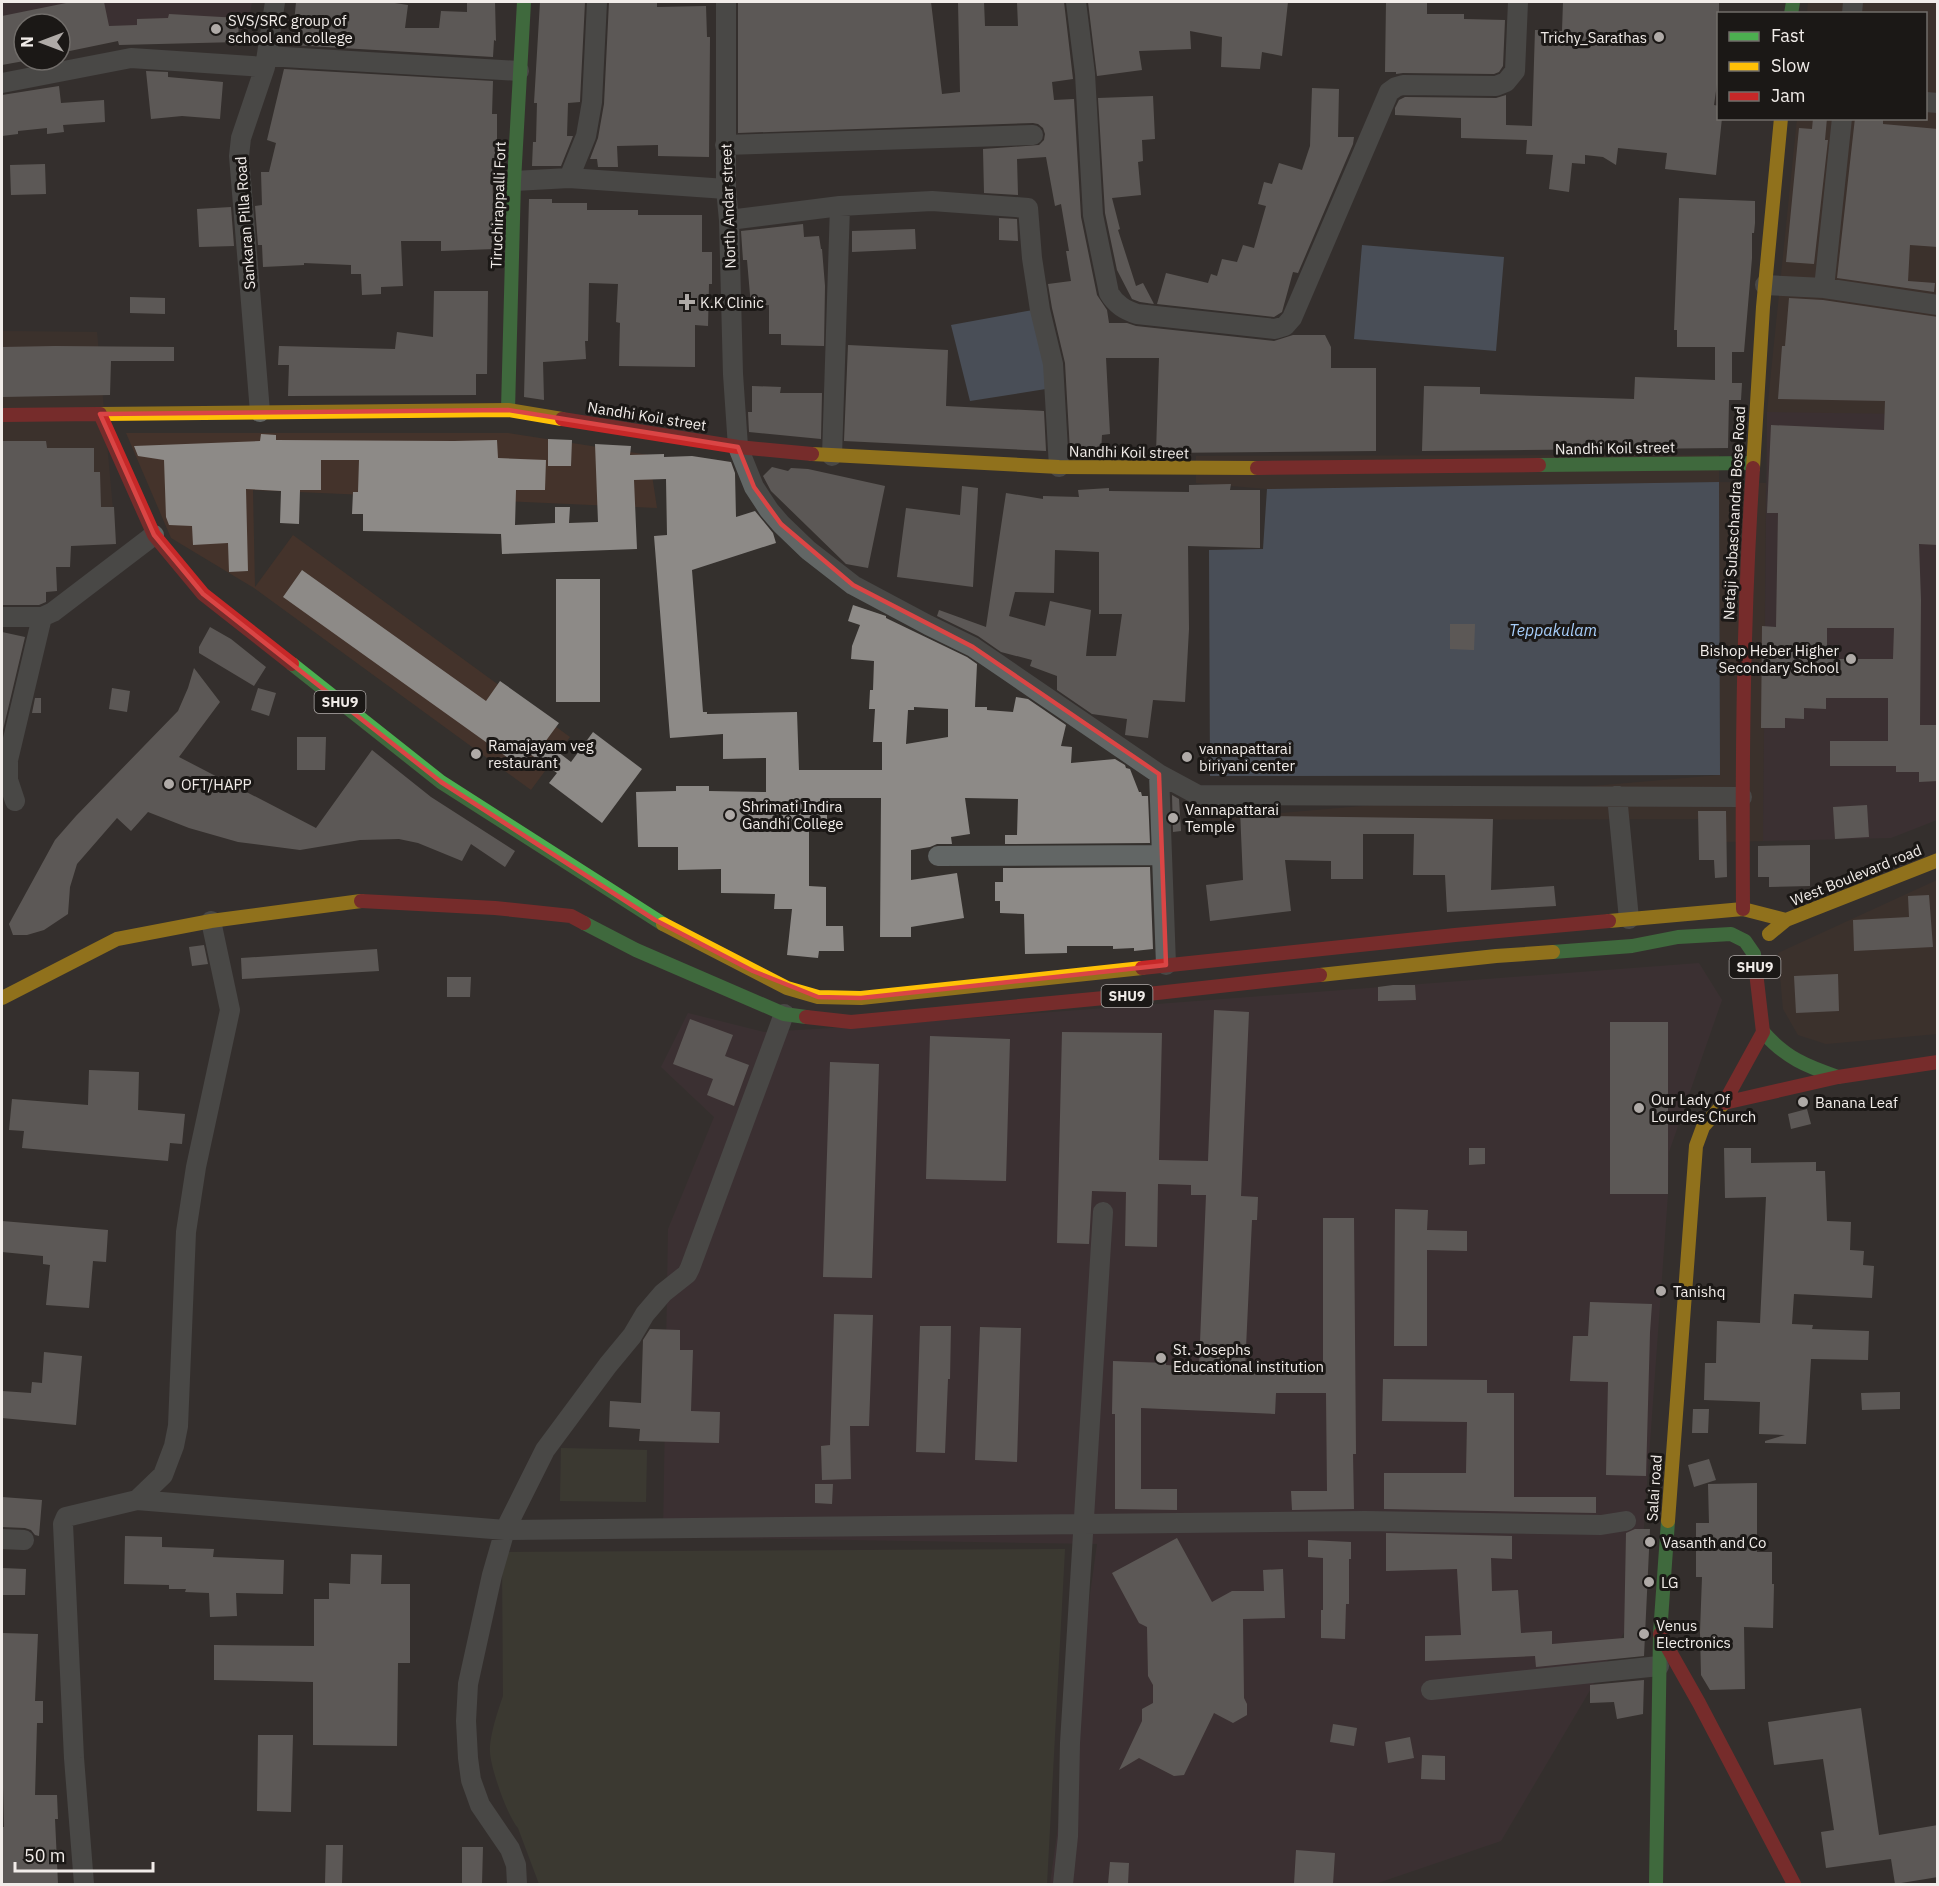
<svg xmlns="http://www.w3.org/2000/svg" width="1939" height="1886" font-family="'IBM Plex Sans',sans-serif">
<rect width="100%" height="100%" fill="#34302d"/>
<path fill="#44332b" d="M1808,2H1937V497L1767,412L1797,119L1926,118V14L1807,13Z
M2,331L97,332L113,510H2Z
M126,433H508L649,455L657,508L253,490L255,587L293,535L570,737L531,790L254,588L171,538Z
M1719,455V482L1766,483L1763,841L1723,842L1721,819L1201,820L1720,775L1719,482L1267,489L1196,483V456Z
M1937,880V1034L1826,1044L1798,1035L1783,1009L1778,953Z"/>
<path fill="#433238" d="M2,2H252L247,30L24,24V50L2,55Z
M1767,412L1908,414L1937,497V820L1891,838L1763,841Z
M1699,963L1722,1000L1669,1152L1668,1194L1638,1609L1501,1841L1375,1884H1050L1097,1544L663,1537L668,1229L714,1117L661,1067L688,1013L764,1032L866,1026Z"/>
<path fill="#434637" d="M561,1448L647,1450L646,1502L560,1501Z
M1065,1549L1047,1884H539L518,1828C507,1815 491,1769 490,1752C489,1738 498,1710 503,1696L502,1552Z"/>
<path fill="#62748a" d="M1362,245L1504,257L1496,351L1354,339Z
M1033,310L1052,388L970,401L951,325Z
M1719,482L1720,775L1210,776L1209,550L1263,549L1267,489Z"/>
<path fill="#8d8a87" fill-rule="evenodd" d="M71,2H104L109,26L137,25V19L168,18L169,14L239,18L238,42L119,45L118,41L60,53V24H24V61L2,65V16Z
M296,2H388L408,5L405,28H439L441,11L467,12V2H495L496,41L494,40L493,57L292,45Z
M540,2H585L580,101V102L568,103L567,136H573L561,166H532L533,142H536L537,103H534Z
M609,2H657V7L706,6L707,37H710L709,157L658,156V145L617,146L618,167H598L597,159H590L598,138L604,104Z
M738,2H931L942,94L960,92L958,2H984L985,26H1018L1017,2H1064L1073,79L1052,82L1054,100L1074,99L1081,217L1097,295L1107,310L1109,323H1127L1136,326L1274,341L1293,335H1325L1331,347V368H1376V451L1156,453L1159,358H1106L1110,434L1102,435L1101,452L1070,451L1065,363L1052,308L1048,284L1071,281L1066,251H1069L1061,204L1055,206L1046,157L1017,159L1018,195L984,193L983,149L1039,145L1044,140L1045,134L1043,128L1038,124L1033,123L738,133Z
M1088,2H1288L1282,56L1262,52L1260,69L1221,67L1222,37L1190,31L1191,49L1139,51L1142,70L1097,76Z
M1386,2H1427V14H1464V19L1505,20L1503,66L1499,72L1494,74L1403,73L1396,74V72H1385Z
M1563,2H1719V70L1714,105L1719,106V118H1722L1716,175L1665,169L1667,153L1618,148L1616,165L1603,157L1585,155V164L1572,163L1569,192L1549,189L1553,155L1526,154L1527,140L1461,138V118L1395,115V108L1399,100L1405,97L1496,98L1506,95V125L1532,126L1535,30L1562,31Z
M284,69L493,81L492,114H497V158H492L494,249L441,251V241H401L403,286L381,287V294L362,295L361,274H351V265L304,263V265L263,267L262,245H258L255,206L262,205L261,172H269L276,143L267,140Z
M146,71L168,72V77L223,82L220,119L182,116L151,119Z
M59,86L61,103L104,100L105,122L63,125L64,132L47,134V128L18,131V134L2,136V95Z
M1312,88L1339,89L1338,137H1354L1353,144L1298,273L1293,272L1282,312L1274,317L1157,304L1166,273L1208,283L1211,274L1217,276L1222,259L1237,262L1243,245L1254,248L1266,206L1258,204L1264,182L1272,184L1279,163L1302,170L1310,146Z
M1153,96L1155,139L1142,140L1143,161L1138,162L1141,195L1112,198L1120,229L1118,230L1136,286L1143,283L1154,304L1140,302L1132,299L1117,270L1105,213L1098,98Z
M1813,118H1827L1825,140H1828L1814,264L1786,262L1799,128L1812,129Z
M1855,118H1883V124L1938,129V247L1910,245L1908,281L1935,283L1934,292L1837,278Z
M45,164L46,194L11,195L10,165Z
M1679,198L1755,201V223L1754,233H1752V258L1744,352H1732V383H1742L1741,400H1729L1728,448L1422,451L1424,386L1480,387V394L1634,399L1635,377L1715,380V347H1677V330H1674Z
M529,199H552V203H587V210H638V215H702V252H712V284H709L708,326L695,325V367L619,366L620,323L616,322L618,284L589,283L588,341H585L586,359L543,362L544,400L524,397Z
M231,207L234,246L199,247L197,209Z
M999,218L1017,219L1018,241L999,240Z
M803,224L804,237L819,236L821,249H822L825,286L824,346L781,345V334H769V305L751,306L747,260H743L741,231Z
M915,229L916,249L852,252V231Z
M434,291H488L487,374H476V395L288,396L289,365H278L279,346L395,349L397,332L433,337Z
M130,297L165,298V314L130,313Z
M1789,298L1823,300L1938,317V545L1919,544L1921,600L1920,725H1938V781L1919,782V772H1896V766H1830V741H1888V698H1826V709L1804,708V719L1785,718V728H1761L1762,626L1776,627L1778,513H1767L1771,425L1884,430L1885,401L1778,399L1782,346H1785ZM1827,628H1894L1893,659H1827Z
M848,345L948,350L946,406L1044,411L1046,451L844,441Z
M55,346L174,347V361H111L110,395L2,397V347Z
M752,386L781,387L780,393H822L821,439L749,432L748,412H752Z
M261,434L276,435V440L454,441L497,440L498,458L546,460L545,490H516L515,525L555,523V507H570L569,523L598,522L595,444L631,446L630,455L664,454V457L692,456L731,462L735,473L736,517L755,511L773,533L776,543L692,570L703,712H707V714L797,712L799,770H882V742H873L875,709H869L870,690H873L874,661L851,659L852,646L860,625L848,621L853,605L886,616V618L967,657L977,664L975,707H987V710L1013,712L1016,697L1028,699L1066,725L1061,746L1072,747L1071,763L1115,759L1125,765L1126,768L1130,769L1139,792H1141L1142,796H1148L1150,843L1005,844V835H1017L1018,799L965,798L970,834L951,837L952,844H937L930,847L911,850V880L957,873L964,918L911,927V937H880L881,798H827V827H809V886L826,887V926H843L844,951H819L818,958L787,955L792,909H774L775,894L721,893V869L678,870V847H638L636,792L676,791V786H709V791L766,792V758L723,759V734L670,738L654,536L667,535L666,479L634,480L637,549L502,554L501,534L363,531V514H352L353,492H358L359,460H321V490H300L299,524L280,523L281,491L246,489L248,571L229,572L228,543L193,545L192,526L169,525L166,517L164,460L138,456L134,446L260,441ZM914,707L948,709V737L906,744L908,710H914Z
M548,439L572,440L571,466H548Z
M2,441H46L47,448H94V472H100L101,507H114L116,544L71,546L70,567H56L57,591L46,592V602L39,605H2Z
M772,467L788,471L791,468L808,469L885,486L868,568L846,564L771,491L763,476Z
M1231,484L1230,490H1260V548L1188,546L1189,629L1185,702L1153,700L1148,738L1125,735L1127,719L1092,714L1057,690V676L1030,666L1032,660L1001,652L978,636L937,616L939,610L986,627L1006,493L1043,499V496L1079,497L1078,490L1109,488V491L1189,492V485ZM1055,550L1099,552V614H1122L1116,656H1086L1091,610L1050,601L1045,626L1009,616L1015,592L1054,593Z
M962,486L978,488L973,587L897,577L906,508L960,515Z
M302,570L486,701L500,681L559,723L545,742L571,762L593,732L642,769L602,823L549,783L557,773L530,754L521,767L283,597Z
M556,579H600V702H556Z
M1450,624H1475L1474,650L1450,649Z
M210,627L231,639L266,667L254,686L199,653V647Z
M2,632L25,637L3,730H2Z
M194,668L220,702L179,757L316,828L372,750L431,797L515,851L505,867L471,844L462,861L418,843L399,839L360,840L300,850L238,842L189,828L148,812L131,831L117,818L77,864L70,887L68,914L44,930L27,935H13L9,924L55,840L76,816L178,711L188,688Z
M112,688L130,691L127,712L109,709Z
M258,688L276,693L269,716L251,710Z
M35,698H41V713H32Z
M297,737H326L325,770H297Z
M1172,795L1179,799L1181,831L1173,832Z
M1867,805L1869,837L1835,839L1833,807Z
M1265,809V816L1493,819L1491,890L1554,886L1556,906L1447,912L1445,875H1413L1414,834H1363V879H1331V861L1285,860L1291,911L1210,921L1206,885L1243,880L1240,810Z
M1698,811H1726L1727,877L1715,878L1714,860H1699Z
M1810,845V886L1769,887V877H1758V846Z
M1150,867L1153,949L1134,951V948L1113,949V946H1067V953L1025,954L1024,914L1000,913V901H995V882H1003V868Z
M1929,895L1933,947L1854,951L1853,920L1909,917L1908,896Z
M204,945L208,964L192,966L189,947Z
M377,949L379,971L242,979L241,958Z
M1838,974L1839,1011L1796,1013L1794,976Z
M447,977H471L470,997H447Z
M1393,985H1415L1416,1000L1378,1001V987Z
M1214,1010L1249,1012L1241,1196L1258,1197L1257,1220H1252L1245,1369L1277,1370V1372H1323V1218H1354L1356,1454H1353L1354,1509L1292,1510L1291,1491H1327L1326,1393H1276L1275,1414L1141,1408V1489H1177V1510L1115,1509V1414H1112L1113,1361L1166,1363V1365L1199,1367L1206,1195H1191V1185L1158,1184L1157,1247L1125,1246L1126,1192L1092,1191L1089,1244L1057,1243L1062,1032L1162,1033L1159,1160L1208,1161Z
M690,1019L733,1035L725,1056L749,1065L734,1106L707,1095L713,1079L673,1064Z
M1610,1022H1668V1194H1610Z
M930,1036L1010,1039L1006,1181L926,1179Z
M830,1062L879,1064L872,1278L823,1277Z
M89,1070L139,1072L138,1110L185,1114L182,1144L170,1143L168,1161L22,1148L24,1131L9,1130L12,1099L88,1105Z
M1807,1109L1811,1124L1791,1129L1788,1114Z
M1469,1148H1485V1164L1469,1165Z
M1724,1148H1751V1163L1816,1162V1171H1825L1827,1221L1851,1222L1850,1250L1864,1251L1863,1265L1874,1266L1872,1298L1794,1294L1792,1324L1813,1325L1812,1329L1869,1331L1868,1360L1811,1359L1806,1444L1765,1443V1441L1785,1435L1759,1434L1760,1402L1704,1400L1705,1363H1716L1717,1321L1760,1323L1766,1197L1725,1198Z
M1395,1209L1428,1210L1427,1230L1467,1231V1251L1427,1250V1346H1394Z
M2,1221L108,1230L106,1262L93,1261L89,1308L46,1305L50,1265L43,1264V1256L2,1252Z
M1590,1302L1652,1304L1650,1332L1646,1476L1606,1475L1608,1382L1570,1381L1573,1336H1588Z
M834,1314L873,1315L869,1426H850L851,1479L822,1480L821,1446L830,1445Z
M920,1326H951L950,1379H948L945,1453L916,1452Z
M980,1327L1021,1328L1017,1462L975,1460Z
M650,1329L680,1330V1350H693L691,1411L720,1412L719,1443L639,1441L640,1429L609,1427L610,1401L641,1403L643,1340Z
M44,1352L82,1356L76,1425L2,1418V1391L31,1393L32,1382L42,1383Z
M1383,1379L1487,1380V1393H1514V1497H1596V1513L1384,1509V1473H1466L1467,1422L1382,1421Z
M1900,1392V1409L1862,1410L1861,1393Z
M1693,1409H1709L1708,1433H1692Z
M1709,1459L1716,1480L1694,1487L1688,1465Z
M1757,1483V1552H1772V1584H1774L1773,1628L1744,1627L1745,1689L1710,1690L1701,1675L1700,1632L1702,1577H1696V1523H1709L1708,1484Z
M815,1484H833L832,1504L815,1503Z
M2,1497L42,1500L39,1536L35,1535L31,1530L25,1528L2,1527Z
M1635,1529H1650L1644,1656L1536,1667L1535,1656L1425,1661V1636L1461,1635L1457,1569L1386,1571V1533L1512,1536V1559L1491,1558L1492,1591L1518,1590L1521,1633L1552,1631V1644L1624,1638L1626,1533Z
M125,1536L162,1537V1547L214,1549L213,1557L284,1560L283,1594L236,1593L237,1616L210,1617L209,1593L185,1592L186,1589H169V1585L124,1584Z
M1177,1538L1212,1602L1232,1591H1264L1263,1570L1283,1569L1285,1618L1243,1619L1244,1698L1247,1704V1715L1233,1723L1214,1713L1184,1775L1174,1776L1139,1758L1119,1770L1142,1721V1709L1153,1703V1685L1148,1676L1147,1627L1139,1623L1112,1573Z
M1308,1540L1351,1542V1559H1349V1604H1346L1345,1639L1321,1638V1610H1323V1558L1308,1557Z
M351,1554L382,1555L381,1584H410V1663H398L397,1746L313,1745V1682L214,1680V1645L314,1646V1599H329V1583L350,1584Z
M2,1568L26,1569L25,1595H2Z
M2,1633L38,1634L35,1701H43V1723H37L35,1795H57L58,1819H55L58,1884L2,1883V1827H4L3,1788H2Z
M1644,1680L1643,1714L1617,1719L1614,1702L1590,1703V1685Z
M1861,1708L1879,1835L1938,1825V1877L1895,1884L1891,1859L1826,1868L1821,1832L1834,1830L1823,1759L1774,1765L1768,1722Z
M1333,1724L1357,1728L1354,1746L1330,1742Z
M258,1735H293L291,1812L257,1811Z
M1410,1737L1414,1758L1388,1763L1385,1742Z
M1422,1755L1445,1756V1780L1421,1779Z
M326,1845H343L342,1884H325Z
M462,1847H483L482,1884H462Z
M1296,1850L1335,1853L1333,1884H1294Z
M1110,1862L1129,1863L1128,1884H1108Z"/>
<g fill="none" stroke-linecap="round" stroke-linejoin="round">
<path stroke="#626665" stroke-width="20" d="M726,2V189L729,220L733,374L738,447L754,487L769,510L781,524L808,550L853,585L928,625L973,647L1159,774L1198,795L1742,797
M1076,2L1085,74L1093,215L1109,293C1116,305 1125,310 1137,314L1275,329L1285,326L1292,318L1389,92L1396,87L1403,85L1496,86L1506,82L1515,71L1518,2
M1852,14L1853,2
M267,56L519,71
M2,83L131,58L265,67
M1926,102L1938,103
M725,145L1033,135
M569,178L586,136L592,102L597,2
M514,181L569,178L726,189
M729,220L840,206L932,201L1028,208L1032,258L1040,310L1053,364L1059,467
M1765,285L1824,288L1842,118
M1824,288L1938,305
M260,412L239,156L241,138L265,67L275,2
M832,456L840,206
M2,617H42L53,612L154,535
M1159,774L1166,965
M1617,796L1629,919
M15,801L8,780V760L42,617
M938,856L1162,855
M137,1500L505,1530L1365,1521L1601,1525L1626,1521
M2,1539L24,1540
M1431,1690L1659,1666
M84,1884L74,1758L63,1524L66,1517L137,1500L163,1475L174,1446L178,1426L186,1232L196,1167L230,1010L211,921
M517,1884L516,1865L510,1849L480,1805L471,1780L468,1758L466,1721L468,1684L492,1575L505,1530L545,1450L608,1365L632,1336L645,1314L663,1293L687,1274L690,1268L784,1014
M1063,1884L1068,1836L1070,1743L1103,1212"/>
<path stroke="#4caf50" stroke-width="14" d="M1791,14L1793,2
M508,410L514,181L524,2
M1539,465L1753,463
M292,664L441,782L663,924
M584,923L636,950L784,1014L806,1017
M1553,952L1632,946L1678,937L1731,934L1745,941L1754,954L1756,972
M1763,1032C1786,1058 1806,1066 1838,1077
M1656,1884L1660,1634L1668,1521"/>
<path stroke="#ffc107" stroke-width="14" d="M100,414L508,410L562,419
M812,454L1059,467L1257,468
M1753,468L1763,307L1781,118
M1609,921L1743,909L1786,920
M663,924L787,988L818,997L861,998L1142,968
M1769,934L1786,920L1938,860
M1320,975L1496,956L1553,952
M2,998L117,939L211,921L361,901
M1668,1521L1696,1146L1703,1127L1724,1103"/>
<path stroke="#c62828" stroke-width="14" d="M2,415L100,414L154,535L203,594L292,664
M562,419L738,447L812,454
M1257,468L1539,465
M361,901L495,908L571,916L584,923
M1743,909C1742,762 1743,615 1753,468
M1142,968L1455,935L1609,921
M806,1017L851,1022L1157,993L1320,975
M1724,1103L1763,1032L1756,972
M1724,1103L1838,1077L1938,1062
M1660,1634L1699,1703L1794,1884"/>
</g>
<path d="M0 0H1939V1886H0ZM508,410L738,447L754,487L781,524L853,585L973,647L1159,774L1166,965L861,998L818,997L753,971L655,920L441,782L203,594L154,535L100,414Z" fill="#34302d" fill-opacity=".55" fill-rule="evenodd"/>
<path fill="none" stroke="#da4545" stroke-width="4.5" stroke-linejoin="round" d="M508,410L738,447L754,487L781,524L853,585L973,647L1159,774L1166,965L861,998L818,997L753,971L655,920L441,782L203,594L154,535L100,414Z"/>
<g fill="#afaaa7" stroke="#1b1816" stroke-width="2">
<circle cx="216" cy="29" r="6"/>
<circle cx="1659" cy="37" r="6"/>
<path d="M684 293h6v6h6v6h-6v6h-6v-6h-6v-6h6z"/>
<circle cx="1851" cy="659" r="6"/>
<circle cx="476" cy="754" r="6"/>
<circle cx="1187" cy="757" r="6"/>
<circle cx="169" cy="784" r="6"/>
<circle cx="730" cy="815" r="6"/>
<circle cx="1173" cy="818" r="6"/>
<circle cx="1803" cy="1102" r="6"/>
<circle cx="1639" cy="1108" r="6"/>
<circle cx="1661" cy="1291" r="6"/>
<circle cx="1161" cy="1358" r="6"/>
<circle cx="1650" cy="1542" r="6"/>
<circle cx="1649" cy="1582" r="6"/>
<circle cx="1644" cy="1634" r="6"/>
</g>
<g text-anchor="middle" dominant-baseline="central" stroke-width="6" stroke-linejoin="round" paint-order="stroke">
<g fill="#1b1816" stroke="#b1acaa" stroke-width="1.5">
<rect x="314.5" y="691" width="51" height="22" rx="4.5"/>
<rect x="1729.5" y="956" width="51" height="22" rx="4.5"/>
<rect x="1101.5" y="985" width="51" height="22" rx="4.5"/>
</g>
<g font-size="14" font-weight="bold" fill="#f1ece9">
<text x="340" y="702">SHU9</text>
<text x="1755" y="967">SHU9</text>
<text x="1127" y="996">SHU9</text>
</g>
<g font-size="15" fill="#f1ece9" stroke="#1b1816" text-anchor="start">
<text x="228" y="20">SVS/SRC group of<tspan x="228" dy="17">school and college</tspan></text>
<text x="1647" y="37" text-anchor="end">Trichy_Sarathas</text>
<text x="700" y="302">K.K Clinic</text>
<text x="1839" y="650" text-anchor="end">Bishop Heber Higher<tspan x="1839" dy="17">Secondary School</tspan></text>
<text x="488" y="745">Ramajayam veg<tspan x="488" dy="17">restaurant</tspan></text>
<text x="1199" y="748">vannapattarai<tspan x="1199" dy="17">biriyani center</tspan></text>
<text x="181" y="784">OFT/HAPP</text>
<text x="742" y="806">Shrimati Indira<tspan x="742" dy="17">Gandhi College</tspan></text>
<text x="1185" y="809">Vannapattarai<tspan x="1185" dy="17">Temple</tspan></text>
<text x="1651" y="1099">Our Lady Of<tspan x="1651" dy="17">Lourdes Church</tspan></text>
<text x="1815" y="1102">Banana Leaf</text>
<text x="1673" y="1291">Tanishq</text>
<text x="1173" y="1349">St. Josephs<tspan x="1173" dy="17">Educational institution</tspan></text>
<text x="1662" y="1542">Vasanth and Co</text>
<text x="1661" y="1582">LG</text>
<text x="1656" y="1625">Venus<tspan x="1656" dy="17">Electronics</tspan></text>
</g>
<g font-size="15" fill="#f1ece9" stroke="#1b1816">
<text transform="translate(498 205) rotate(-88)">Tiruchirappalli Fort</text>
<text transform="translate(728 206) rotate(-92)">North Andar street</text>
<text transform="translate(245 223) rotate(-94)">Sankaran Pilla Road</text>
<text transform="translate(647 416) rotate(9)">Nandhi Koil street</text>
<text transform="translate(1615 448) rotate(-1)">Nandhi Koil street</text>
<text transform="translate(1129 452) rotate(1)">Nandhi Koil street</text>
<text transform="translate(1734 513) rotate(-87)">Netaji Subaschandra Bose Road</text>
<text transform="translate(1856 875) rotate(-22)">West Boulevard road</text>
<text transform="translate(1654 1488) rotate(-86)">Salai road</text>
</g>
<g font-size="16" font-style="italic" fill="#a8cffb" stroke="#1b1816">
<text x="1553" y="630">Teppakulam</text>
</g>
</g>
<rect width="1939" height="1886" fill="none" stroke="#f1ece9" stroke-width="6"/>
<rect x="1717" y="12" width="210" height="108" fill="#1b1816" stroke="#716d6a" stroke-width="1.5"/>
<rect x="1729" y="32" width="30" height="9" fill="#4caf50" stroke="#716d6a" stroke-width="1.5"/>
<text x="1771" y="42" font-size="18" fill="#f1ece9">Fast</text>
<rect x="1729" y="62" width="30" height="9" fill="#ffc107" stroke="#716d6a" stroke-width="1.5"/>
<text x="1771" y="72" font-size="18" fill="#f1ece9">Slow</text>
<rect x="1729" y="92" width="30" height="9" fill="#c62828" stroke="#716d6a" stroke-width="1.5"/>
<text x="1771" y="102" font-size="18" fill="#f1ece9">Jam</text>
<g transform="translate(42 42) rotate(270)"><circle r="28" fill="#1b1816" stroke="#716d6a" stroke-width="1.5"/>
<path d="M0-4.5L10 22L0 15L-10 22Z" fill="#afaaa7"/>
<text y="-9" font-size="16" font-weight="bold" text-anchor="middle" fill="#f1ece9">N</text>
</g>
<path d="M15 1862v9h138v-9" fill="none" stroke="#f1ece9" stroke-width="3"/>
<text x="24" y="1862" font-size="18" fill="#f1ece9" stroke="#1b1816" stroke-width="4.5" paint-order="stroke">50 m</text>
</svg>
